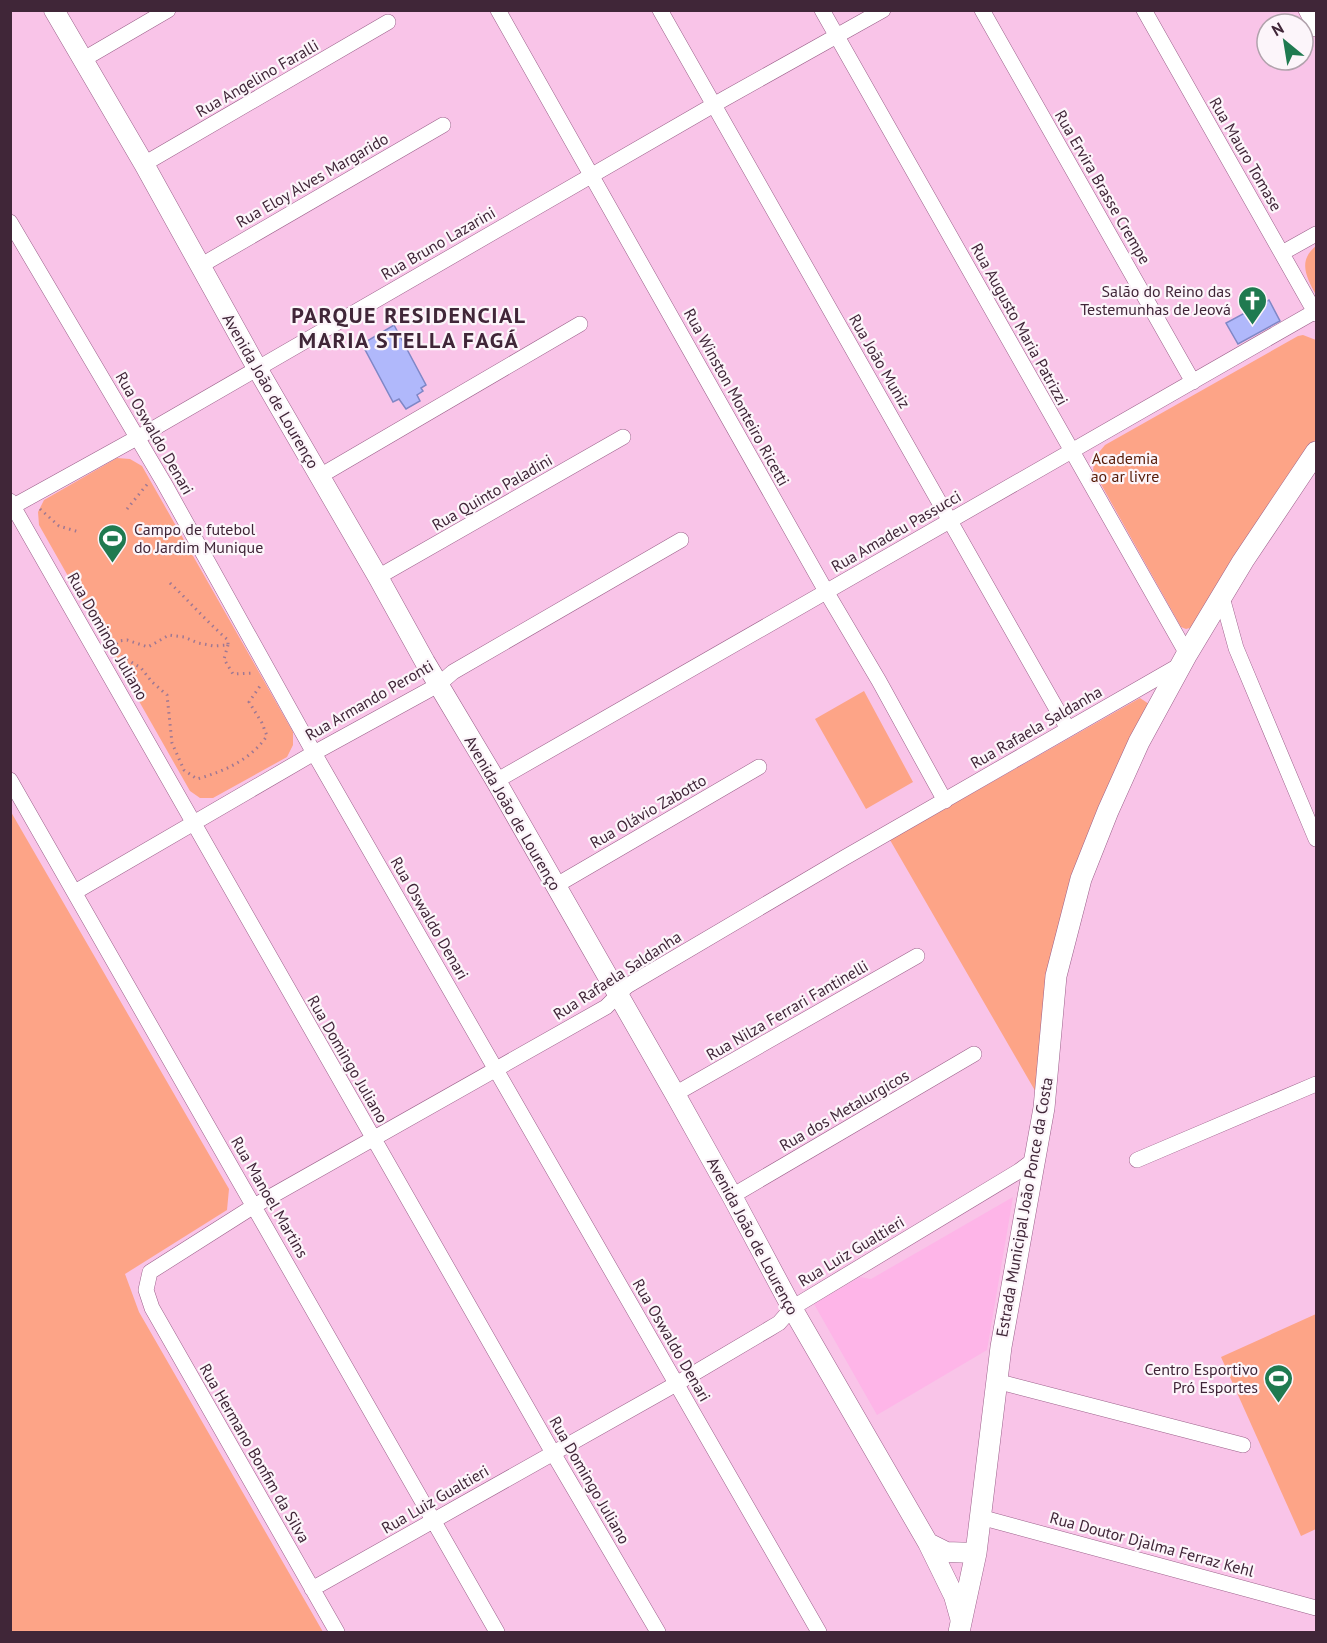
<svg xmlns="http://www.w3.org/2000/svg" width="1327" height="1643" font-family="'PT Sans',sans-serif">
<rect width="100%" height="100%" fill="#f9c4e8"/>
<path fill="#feb5e8" d="M1013,1197L987,1350L877,1415L814,1304L860,1277L871,1279Z"/>
<path fill="#fda487" d="M1316,246V295C1307,278 1297,261 1316,246Z
M1303,335L1316,340V439L1193,627L1186,629L1181,627L1093,470L1095,457L1105,445L1298,336Z
M117,458L130,459L142,466L293,732V745L287,757L213,798H200L190,791L39,525L38,512L44,500Z
M864,691L913,782L866,809L815,719Z
M1140,698L1149,704L1096,825L1041,1101L890,840Z
M11,812L229,1189L227,1210L125,1274L139,1312L323,1632H11Z
M1316,1314V1529L1301,1536L1221,1357Z"/>
<path fill="#b0b8fb" stroke="#7f87c6" stroke-width="1.5" d="M1269,300L1280,321L1238,344L1226,323Z
M394,325L426,385L421,388L423,391L417,395L420,401L406,409L399,399L393,402L362,344Z"/>
<g fill="none" stroke-linecap="round" stroke-linejoin="round">
<defs>
<path id="minor" d="M498,10L827,593L879,681L945,801
M660,10L1068,729
M822,10L1187,654
M982,10L1193,382
M1144,10L1316,314
M1306,10L1316,29
M84,59L168,10
M144,164L388,22
M10,222L164,483L314,753L819,1632
M1282,253L1316,234
M200,266L443,125
M320,476L580,324
M10,501L553,1453L658,1632
M10,508L151,430L724,99L883,10
M378,577L623,437
M1222,597L1236,648L1316,839
M10,780L497,1632
M496,781L1314,312
M555,886L759,767
M75,892L314,753L438,685L453,672L681,540
M675,1094L917,956
M1137,1160L1316,1084
M732,1196L974,1054
M996,1381L1243,1445
M980,1517L1316,1608
M312,1589L676,1384L769,1329L779,1323L792,1308L1019,1171L1035,1159
M337,1632L152,1308L146,1290L150,1272L254,1206L606,1007L627,986L844,858L1180,665"/>
<path id="tertiary" d="M54,10L144,164L257,368L378,577L425,662L496,781L675,1094L732,1196L792,1308L928,1543L954,1596L961,1621
M928,1543L946,1552L976,1553"/>
<path id="secondary" d="M959,1632L976,1553L1001,1347L1044,1108L1056,976L1081,879L1108,811L1139,742L1187,654L1243,561L1316,452"/>
</defs>
<use href="#minor" stroke="#9b608a" stroke-width="16"/>
<use href="#tertiary" stroke="#9b608a" stroke-width="21"/>
<use href="#secondary" stroke="#9b608a" stroke-width="22"/>
<path stroke="#9f7893" stroke-width="3" stroke-dasharray="1.5 4.5" stroke-linecap="butt" d="M40,509L59,526L79,532
M127,509L149,482
M170,583C190,602 207,622 228,640V645L214,646L198,643L184,637L169,635L148,647L127,640L118,641L114,647L116,653L141,668L152,682L167,695L172,743L184,770L197,779C225,771 250,760 267,736L262,723L249,702L260,686
M228,645L224,659L233,674L254,673"/>
<use href="#minor" stroke="#fff" stroke-width="15"/>
<use href="#tertiary" stroke="#fff" stroke-width="20"/>
<use href="#secondary" stroke="#fff" stroke-width="21"/>
</g>
<defs>
<symbol id="church-pin" viewBox="-11 -11 22 30"><path d="M0 17L-7.5 6A9.5 9.5 0 1 1 7.5 6Z" fill="#1f7a50" stroke="#fcf5fa"/><path d="M-1.2-6h2.4v3.5h3.3v2.4h-3.3V6h-2.4V-.1h-3.3v-2.4h3.3Z" fill="#fff"/></symbol>
<symbol id="stadium-pin" viewBox="-11 -11 22 30"><path d="M0 17L-7.5 6A9.5 9.5 0 1 1 7.5 6Z" fill="#1f7a50" stroke="#fcf5fa"/><path d="M0-5a6.5 5 0 1 0 0 10a6.5 5 0 1 0 0-10ZM-3.5-1.8h7v3.6h-7Z" fill="#fff"/></symbol>
</defs>
<g fill-rule="evenodd">
<use href="#church-pin" x="1236" y="284" width="33" height="45"/>
<use href="#stadium-pin" x="96" y="522" width="33" height="45"/>
<use href="#stadium-pin" x="1262" y="1362" width="33" height="45"/>
</g>
<g text-anchor="middle" dominant-baseline="central" stroke-width="4.5" stroke-linejoin="round" paint-order="stroke">
<g font-size="16" fill="#402638" stroke="#fcf5fa">
<text transform="translate(257 78) rotate(-30)">Rua Angelino Faralli</text>
<text transform="translate(1246 154) rotate(60)">Rua Mauro Tomase</text>
<text transform="translate(312 180) rotate(-30)">Rua Eloy Alves Margarido</text>
<text transform="translate(1103 187) rotate(60)">Rua Ervira Brasse Crempe</text>
<text transform="translate(438 243) rotate(-30)">Rua Bruno Lazarini</text>
<text transform="translate(1020 324) rotate(61)">Rua Augusto Maria Patrizzi</text>
<text transform="translate(880 361) rotate(60)">Rua João Muniz</text>
<text transform="translate(271 391) rotate(60)">Avenida João de Lourenço</text>
<text transform="translate(737 397) rotate(61)">Rua Winston Monteiro Ricetti</text>
<text transform="translate(155 433) rotate(60)">Rua Oswaldo Denari</text>
<text transform="translate(492 492) rotate(-30)">Rua Quinto Paladini</text>
<text transform="translate(896 531) rotate(-30)">Rua Amadeu Passucci</text>
<text transform="translate(108 636) rotate(60)">Rua Domingo Juliano</text>
<text transform="translate(369 700) rotate(-30)">Rua Armando Peronti</text>
<text transform="translate(1036 727) rotate(-30)">Rua Rafaela Saldanha</text>
<text transform="translate(648 811) rotate(-30)">Rua Olávio Zabotto</text>
<text transform="translate(513 813) rotate(60)">Avenida João de Lourenço</text>
<text transform="translate(430 918) rotate(60)">Rua Oswaldo Denari</text>
<text transform="translate(617 975) rotate(-33)">Rua Rafaela Saldanha</text>
<text transform="translate(787 1010) rotate(-30)">Rua Nilza Ferrari Fantinelli</text>
<text transform="translate(348 1059) rotate(60)">Rua Domingo Juliano</text>
<text transform="translate(844 1110) rotate(-30)">Rua dos Metalurgicos</text>
<text transform="translate(270 1197) rotate(60)">Rua Manoel Martins</text>
<text transform="translate(1024 1207) rotate(-80)">Estrada Municipal João Ponce da Costa</text>
<text transform="translate(753 1236) rotate(62)">Avenida João de Lourenço</text>
<text transform="translate(851 1251) rotate(-31)">Rua Luiz Gualtieri</text>
<text transform="translate(672 1340) rotate(60)">Rua Oswaldo Denari</text>
<text transform="translate(255 1453) rotate(60)">Rua Hermano Bonfim da Silva</text>
<text transform="translate(590 1480) rotate(60)">Rua Domingo Juliano</text>
<text transform="translate(435 1499) rotate(-30)">Rua Luiz Gualtieri</text>
<text transform="translate(1152 1544) rotate(15)">Rua Doutor Djalma Ferraz Kehl</text>
</g>
<g font-size="16" fill="#402638" stroke="#fcf5fa" text-anchor="end">
<text x="1231" y="291">Salão do Reino das<tspan x="1231" dy="18">Testemunhas de Jeová</tspan></text>
<text x="134" y="529" text-anchor="start">Campo de futebol<tspan x="134" dy="18">do Jardim Munique</tspan></text>
<text x="1258" y="1369">Centro Esportivo<tspan x="1258" dy="18">Pró Esportes</tspan></text>
</g>
<g font-size="16" fill="#561c08" stroke="#fcf5fa">
<text x="1125" y="458">Academia<tspan x="1125" dy="18">ao ar livre</tspan></text>
</g>
<g font-size="22" font-weight="bold" letter-spacing="1.5" fill="#402638" stroke="#fcf5fa">
<text x="409" y="315">PARQUE RESIDENCIAL<tspan x="409" dy="25">MARIA STELLA FAGÁ</tspan></text>
</g>
</g>
<rect width="1327" height="1643" fill="none" stroke="#402638" stroke-width="24"/>
<g transform="translate(1285 42) rotate(330)"><circle r="28" fill="#fcf5fa" stroke="#b1a2ac" stroke-width="1.5"/>
<path d="M0-4.5L10 22L0 15L-10 22Z" fill="#1f7a50"/>
<text y="-9" font-size="16" font-weight="bold" text-anchor="middle" fill="#402638">N</text>
</g>
</svg>
